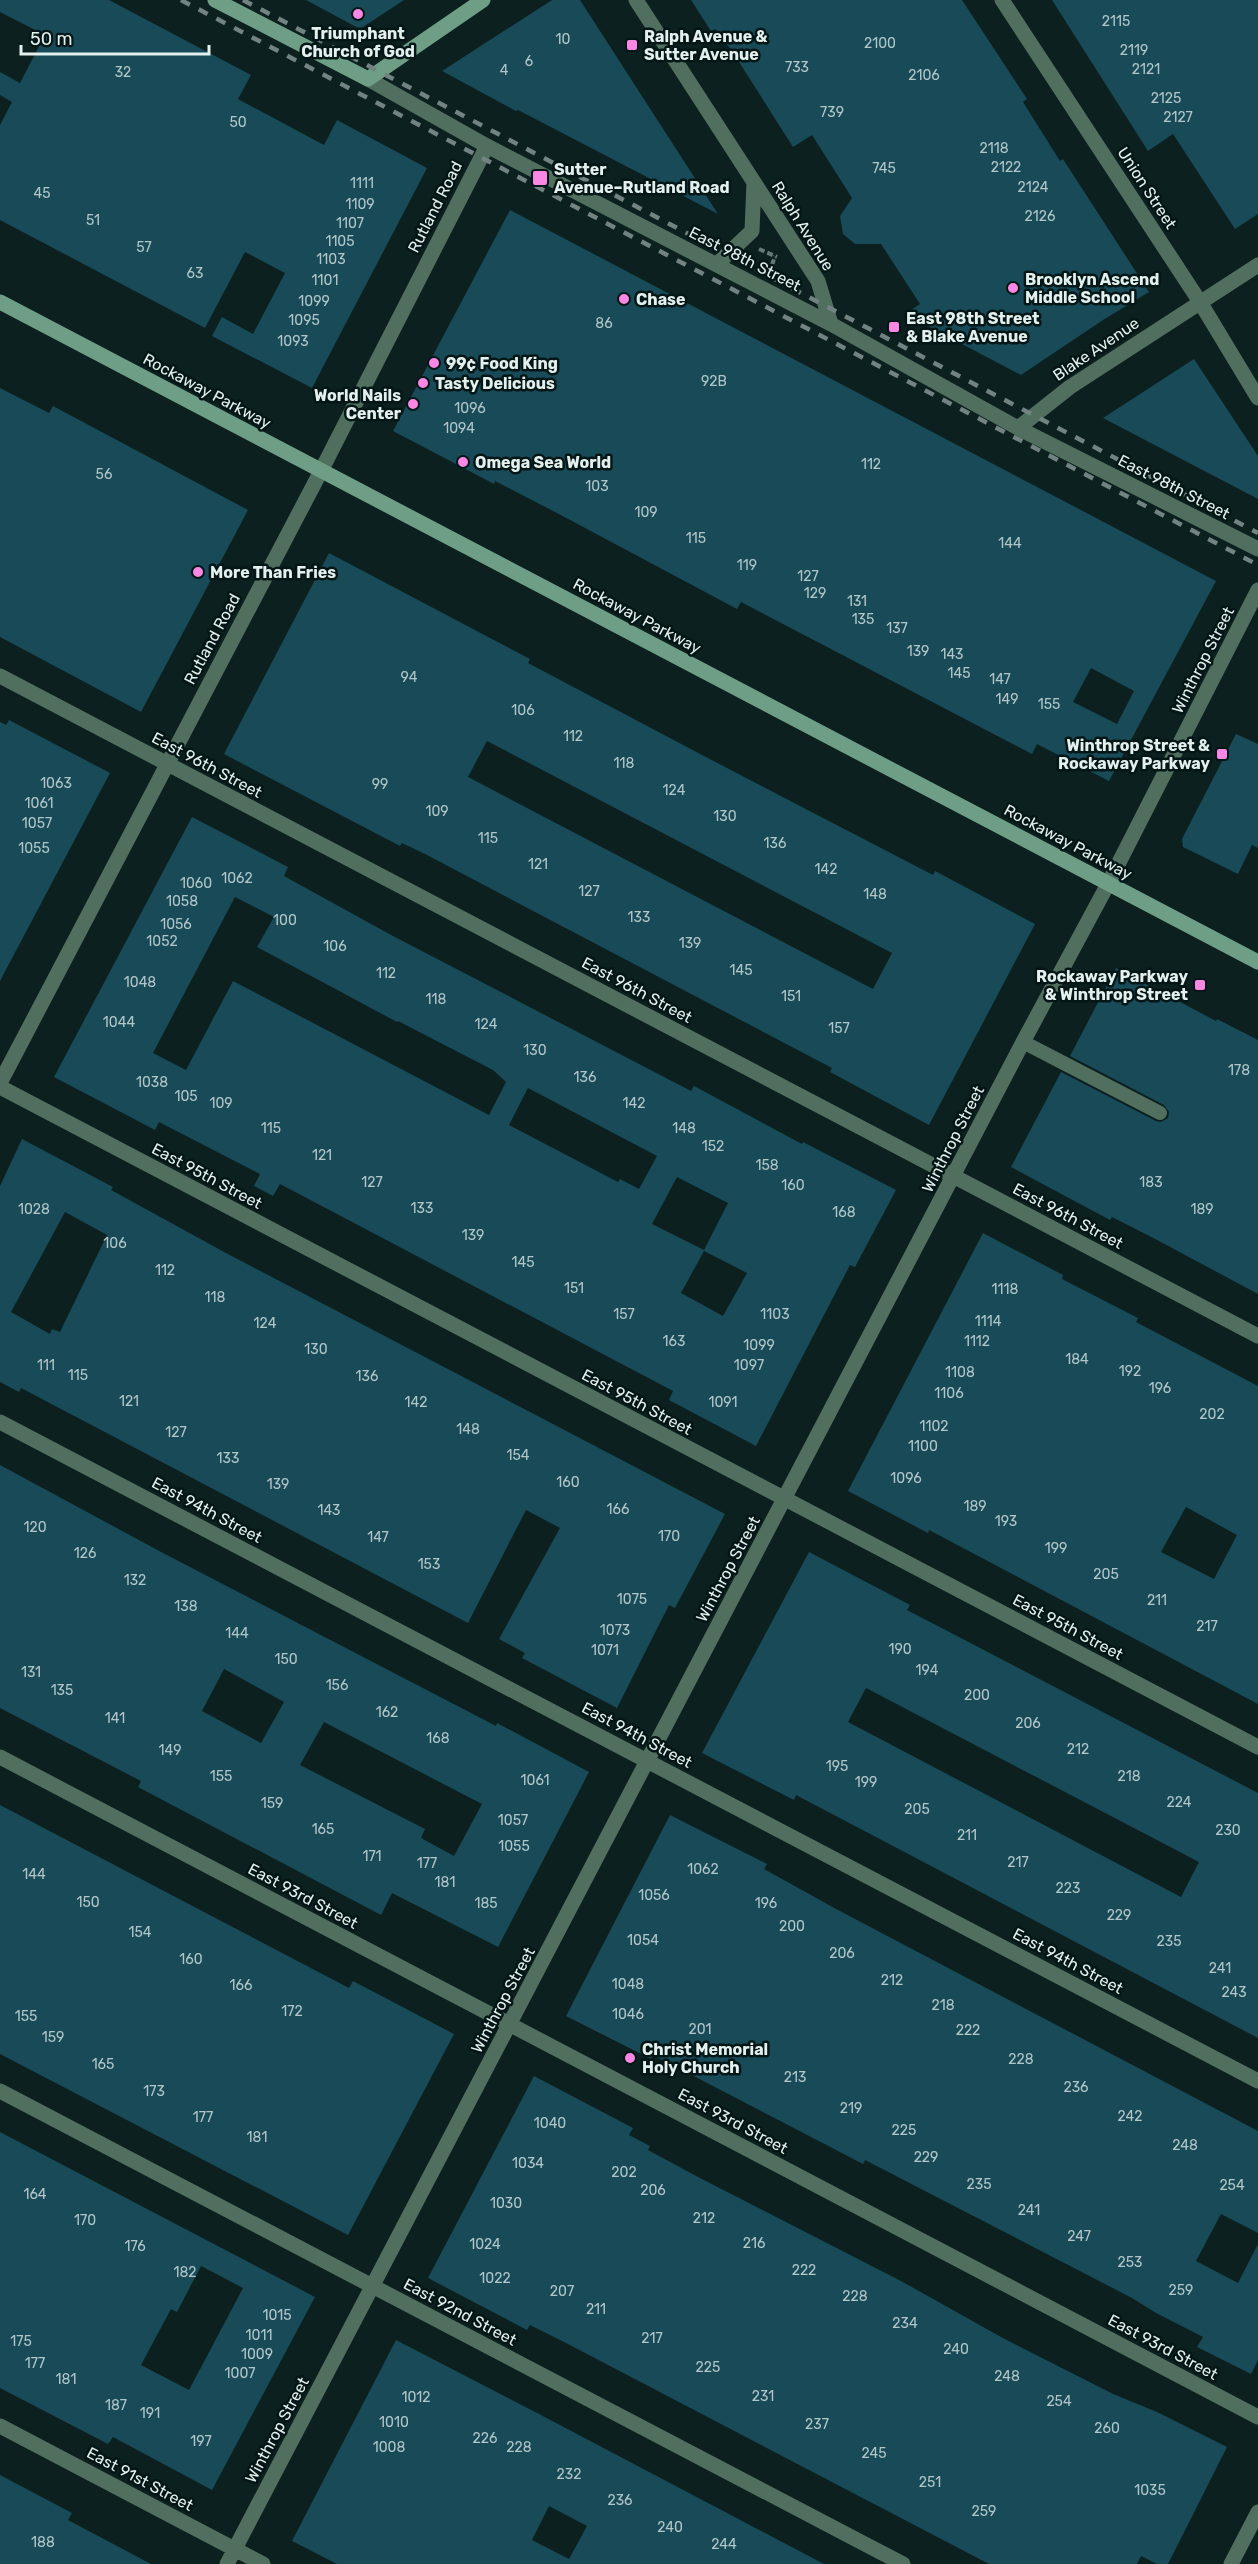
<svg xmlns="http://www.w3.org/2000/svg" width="1258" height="2564" font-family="Rubik,sans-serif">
<rect width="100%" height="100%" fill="#0c201f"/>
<path fill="#184a58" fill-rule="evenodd" d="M0,0H109L251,75L238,99L324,145L337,120L427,168L312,388L212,336L222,317L253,334L285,273L245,252L205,328L0,220V125L12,102L0,95V72L20,83L45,35L0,12Z
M306,0H404L360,29Z
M552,0H580L718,214L518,110L516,111L442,71Z
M691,0H962L1027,99L1023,102L1060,161L1063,159L1149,292L1103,320L1021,375L905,314L920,304L881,244H855L843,234L840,216L852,198L812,135L793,147L732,51L715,29L711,31Z
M1052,0H1258V214L1235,229L1173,134L1148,151Z
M510,210L1216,581L1109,781L1037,744L1032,754L741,602L737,609L557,513L495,481L494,484L393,431ZM1091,668L1134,691L1117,724L1073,702Z
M1194,359L1258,456V499L1103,418Z
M0,388L49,413L53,406L248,510L141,712L0,637Z
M329,553L530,659L528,663L704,756L933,875L935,871L1035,924L929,1125L830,1072L832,1068L693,995L427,855L402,843L400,846L224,754ZM487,741L892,953L873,989L468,777Z
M9,720L110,773L0,981V722L6,725Z
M1236,734L1258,744V848L1252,845L1238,874L1183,847L1182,839Z
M192,817L288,867L284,876L393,936L691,1091L694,1086L802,1144L803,1142L896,1190L855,1267L850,1265L756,1446L669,1400L673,1391L280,1184L273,1196L254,1186L260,1174L159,1122L155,1130L54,1077ZM235,897L274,917L257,947L397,1022L398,1021L493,1070L506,1082L489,1115L233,981L186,1070L153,1053ZM528,1088L657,1156L639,1189L620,1179L618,1182L509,1125ZM677,1177L728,1203L704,1250L652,1224ZM704,1251L747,1273L723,1316L681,1293Z
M1116,968L1216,1021L1217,1019L1258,1040V1294L1159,1241L1112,1217L1110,1220L1011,1167L1061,1072L1156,1121L1161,1122L1168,1118L1169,1112L1164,1105L1070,1056Z
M22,1139L113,1187L111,1190L226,1253L725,1514L675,1608L669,1605L617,1708L522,1658L525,1653L499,1639L560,1528L526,1510L468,1623L21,1388L19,1392L0,1382V1186ZM65,1212L107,1235L60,1332L52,1329L50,1334L11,1312Z
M983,1233L1063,1275L1062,1279L1138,1318L1136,1322L1258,1386V1704L929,1530L928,1533L848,1491ZM1186,1507L1237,1535L1214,1579L1161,1552Z
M0,1465L163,1553L496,1726L497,1723L589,1772L498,1947L392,1893L381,1915L138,1787L141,1781L0,1708ZM224,1669L284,1702L261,1743L202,1711ZM324,1722L482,1804L454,1856L421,1838L425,1829L300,1765Z
M809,1552L910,1605L907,1610L1258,1793V2038L796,1795L794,1800L702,1753ZM866,1688L1199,1862L1181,1897L848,1722Z
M0,1805L349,1988L353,1981L454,2034L348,2235L0,2054Z
M670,1815L767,1864L764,1869L838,1910L1258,2131V2233L1221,2214L1196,2261L1238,2283L1258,2244V2360L1251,2374L1197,2347L1203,2337L1156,2313L1132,2298L865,2160L863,2164L653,2055L651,2059L566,2016Z
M534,2076L633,2128L629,2135L650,2146L648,2150L698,2177L901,2281L1001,2337L1113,2394L1157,2412L1227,2447L1168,2564H1157L1141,2556L1137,2564H989L566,2343L530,2325L527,2330L428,2278Z
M0,2132L315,2297L212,2490L113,2437L108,2444L0,2388ZM201,2266L243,2288L189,2390L141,2365L171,2309L177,2312Z
M396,2340L539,2414L824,2564H337L292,2541ZM549,2506L587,2526L569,2559L532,2540Z
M0,2475L72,2513L68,2520L151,2564H0Z"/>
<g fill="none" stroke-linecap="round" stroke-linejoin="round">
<path stroke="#677877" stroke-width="4" stroke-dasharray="6 3" stroke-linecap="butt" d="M759,249L777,257
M772,265L775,256"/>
<path stroke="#516f5f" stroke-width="14" d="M1023,1042L1160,1113"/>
<path stroke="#516f5f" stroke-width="15" d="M636,0L818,281L831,324
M1002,0L1200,302L1258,398
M368,79L487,146L831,324L1018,428L1258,549
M717,264L752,231L754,182
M1018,428L1070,387L1258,265
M0,676L1258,1336
M0,1083L321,471L487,146
M0,1087L1258,1747
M0,1422L1258,2081
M0,1757L1258,2417
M0,2091L903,2564
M0,2426L263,2564
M227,2564L1023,1042L1108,884L1258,590
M1231,2564L1258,2512"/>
<path stroke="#6e9e85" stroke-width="15" d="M215,0L368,79L483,0
M0,302L1258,962"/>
<path stroke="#728382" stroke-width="4.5" stroke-dasharray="10 10" stroke-linecap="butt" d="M181,0L1258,565
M243,0L1258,533"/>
</g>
<g fill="#fb87e5" stroke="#041716" stroke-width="2">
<circle cx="358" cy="14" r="6"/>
<rect x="626" y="39" width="12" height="12" rx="3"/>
<rect x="532" y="170" width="16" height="16" rx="3"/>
<circle cx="1013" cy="288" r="6"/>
<circle cx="624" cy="299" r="6"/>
<rect x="888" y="321" width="12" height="12" rx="3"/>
<circle cx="434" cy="363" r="6"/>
<circle cx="423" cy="383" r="6"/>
<circle cx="413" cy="404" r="6"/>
<circle cx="463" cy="462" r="6"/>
<circle cx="198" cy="572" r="6"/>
<rect x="1216" y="748" width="12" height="12" rx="3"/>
<rect x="1194" y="979" width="12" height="12" rx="3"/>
<circle cx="630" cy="2058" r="6"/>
</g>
<g text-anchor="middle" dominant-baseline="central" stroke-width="5" stroke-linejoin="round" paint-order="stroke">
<g font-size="14" fill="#b0c6c8">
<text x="1116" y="21">2115</text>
<text x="563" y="39">10</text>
<text x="880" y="43">2100</text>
<text x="1134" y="50">2119</text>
<text x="529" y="61">6</text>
<text x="797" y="67">733</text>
<text x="1146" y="69">2121</text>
<text x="504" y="70">4</text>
<text x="123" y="72">32</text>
<text x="924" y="75">2106</text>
<text x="1166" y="98">2125</text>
<text x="832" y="112">739</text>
<text x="1178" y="117">2127</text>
<text x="238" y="122">50</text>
<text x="994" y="148">2118</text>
<text x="1006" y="167">2122</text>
<text x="884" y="168">745</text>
<text x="362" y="183">1111</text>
<text x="1033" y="187">2124</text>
<text x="42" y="193">45</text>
<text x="360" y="204">1109</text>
<text x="1040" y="216">2126</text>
<text x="93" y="220">51</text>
<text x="350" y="223">1107</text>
<text x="340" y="241">1105</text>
<text x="144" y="247">57</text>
<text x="331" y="259">1103</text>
<text x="195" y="273">63</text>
<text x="325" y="280">1101</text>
<text x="314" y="301">1099</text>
<text x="304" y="320">1095</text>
<text x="604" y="323">86</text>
<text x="293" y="341">1093</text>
<text x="714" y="381">92B</text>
<text x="470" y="408">1096</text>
<text x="459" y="428">1094</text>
<text x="871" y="464">112</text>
<text x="104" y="474">56</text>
<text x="597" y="486">103</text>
<text x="646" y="512">109</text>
<text x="696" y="538">115</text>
<text x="1010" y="543">144</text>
<text x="747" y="565">119</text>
<text x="808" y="576">127</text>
<text x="815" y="593">129</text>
<text x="857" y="601">131</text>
<text x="863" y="619">135</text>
<text x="897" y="628">137</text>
<text x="918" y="651">139</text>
<text x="952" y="654">143</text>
<text x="959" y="673">145</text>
<text x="409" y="677">94</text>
<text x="1000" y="679">147</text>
<text x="1007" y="699">149</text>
<text x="1049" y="704">155</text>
<text x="523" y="710">106</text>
<text x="573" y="736">112</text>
<text x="624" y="763">118</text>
<text x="56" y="783">1063</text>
<text x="380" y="784">99</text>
<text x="674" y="790">124</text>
<text x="39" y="803">1061</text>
<text x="437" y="811">109</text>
<text x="725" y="816">130</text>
<text x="37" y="823">1057</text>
<text x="488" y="838">115</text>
<text x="775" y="843">136</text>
<text x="34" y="848">1055</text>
<text x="538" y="864">121</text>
<text x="826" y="869">142</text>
<text x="237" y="878">1062</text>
<text x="196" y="883">1060</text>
<text x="589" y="891">127</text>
<text x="875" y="894">148</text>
<text x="182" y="901">1058</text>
<text x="639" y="917">133</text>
<text x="285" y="920">100</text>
<text x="176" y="924">1056</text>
<text x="162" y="941">1052</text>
<text x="690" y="943">139</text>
<text x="335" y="946">106</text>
<text x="741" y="970">145</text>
<text x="386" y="973">112</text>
<text x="140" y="982">1048</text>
<text x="791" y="996">151</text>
<text x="436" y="999">118</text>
<text x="119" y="1022">1044</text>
<text x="486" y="1024">124</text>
<text x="839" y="1028">157</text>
<text x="535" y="1050">130</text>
<text x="1239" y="1070">178</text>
<text x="585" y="1077">136</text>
<text x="152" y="1082">1038</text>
<text x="186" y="1096">105</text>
<text x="221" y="1103">109</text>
<text x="634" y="1103">142</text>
<text x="271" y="1128">115</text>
<text x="684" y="1128">148</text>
<text x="713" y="1146">152</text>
<text x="322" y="1155">121</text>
<text x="767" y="1165">158</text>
<text x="372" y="1182">127</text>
<text x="1151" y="1182">183</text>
<text x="793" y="1185">160</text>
<text x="422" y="1208">133</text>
<text x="34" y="1209">1028</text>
<text x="1202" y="1209">189</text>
<text x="844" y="1212">168</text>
<text x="473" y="1235">139</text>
<text x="115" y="1243">106</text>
<text x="523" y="1262">145</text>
<text x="165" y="1270">112</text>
<text x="574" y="1288">151</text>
<text x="1005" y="1289">1118</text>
<text x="215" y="1297">118</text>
<text x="624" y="1314">157</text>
<text x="775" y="1314">1103</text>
<text x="988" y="1321">1114</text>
<text x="265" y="1323">124</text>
<text x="674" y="1341">163</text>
<text x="977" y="1341">1112</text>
<text x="759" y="1345">1099</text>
<text x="316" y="1349">130</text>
<text x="1077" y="1359">184</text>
<text x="46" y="1365">111</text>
<text x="749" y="1365">1097</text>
<text x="1130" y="1371">192</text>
<text x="960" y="1372">1108</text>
<text x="78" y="1375">115</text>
<text x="367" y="1376">136</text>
<text x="1160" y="1388">196</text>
<text x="949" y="1393">1106</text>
<text x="129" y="1401">121</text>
<text x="416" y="1402">142</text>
<text x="723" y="1402">1091</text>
<text x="1212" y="1414">202</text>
<text x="934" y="1426">1102</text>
<text x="468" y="1429">148</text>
<text x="176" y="1432">127</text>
<text x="923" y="1446">1100</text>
<text x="518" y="1455">154</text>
<text x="228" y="1458">133</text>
<text x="906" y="1478">1096</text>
<text x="568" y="1482">160</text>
<text x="278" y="1484">139</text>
<text x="975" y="1506">189</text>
<text x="618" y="1509">166</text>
<text x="329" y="1510">143</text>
<text x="1006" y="1521">193</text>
<text x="35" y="1527">120</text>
<text x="669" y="1536">170</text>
<text x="378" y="1537">147</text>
<text x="1056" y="1548">199</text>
<text x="85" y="1553">126</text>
<text x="429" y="1564">153</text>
<text x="1106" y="1574">205</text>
<text x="135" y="1580">132</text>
<text x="632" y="1599">1075</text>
<text x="1157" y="1600">211</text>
<text x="186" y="1606">138</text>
<text x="1207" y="1626">217</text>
<text x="615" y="1630">1073</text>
<text x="237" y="1633">144</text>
<text x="900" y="1649">190</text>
<text x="605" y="1650">1071</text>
<text x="286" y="1659">150</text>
<text x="927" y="1670">194</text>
<text x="31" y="1672">131</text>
<text x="337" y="1685">156</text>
<text x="62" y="1690">135</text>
<text x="977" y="1695">200</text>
<text x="387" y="1712">162</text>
<text x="115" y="1718">141</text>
<text x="1028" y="1723">206</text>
<text x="438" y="1738">168</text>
<text x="1078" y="1749">212</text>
<text x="170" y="1750">149</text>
<text x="837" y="1766">195</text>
<text x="221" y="1776">155</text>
<text x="1129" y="1776">218</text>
<text x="535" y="1780">1061</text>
<text x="866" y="1782">199</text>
<text x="1179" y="1802">224</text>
<text x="272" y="1803">159</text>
<text x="917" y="1809">205</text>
<text x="513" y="1820">1057</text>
<text x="323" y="1829">165</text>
<text x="1228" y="1830">230</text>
<text x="967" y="1835">211</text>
<text x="514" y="1846">1055</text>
<text x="372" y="1856">171</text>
<text x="1018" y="1862">217</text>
<text x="427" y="1863">177</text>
<text x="703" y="1869">1062</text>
<text x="34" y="1874">144</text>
<text x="445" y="1882">181</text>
<text x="1068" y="1888">223</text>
<text x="654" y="1895">1056</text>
<text x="88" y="1902">150</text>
<text x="486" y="1903">185</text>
<text x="766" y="1903">196</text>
<text x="1119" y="1915">229</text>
<text x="792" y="1926">200</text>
<text x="140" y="1932">154</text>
<text x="643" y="1940">1054</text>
<text x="1169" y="1941">235</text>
<text x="842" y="1953">206</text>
<text x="191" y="1959">160</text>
<text x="1220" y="1968">241</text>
<text x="892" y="1980">212</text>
<text x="628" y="1984">1048</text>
<text x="241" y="1985">166</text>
<text x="1234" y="1992">243</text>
<text x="943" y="2005">218</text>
<text x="292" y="2011">172</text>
<text x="628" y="2014">1046</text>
<text x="26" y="2016">155</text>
<text x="700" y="2029">201</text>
<text x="968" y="2030">222</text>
<text x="53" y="2037">159</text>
<text x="1021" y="2059">228</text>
<text x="103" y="2064">165</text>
<text x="795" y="2077">213</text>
<text x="1076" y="2087">236</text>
<text x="154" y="2091">173</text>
<text x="851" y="2108">219</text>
<text x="1130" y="2116">242</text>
<text x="203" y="2117">177</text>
<text x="550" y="2123">1040</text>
<text x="904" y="2130">225</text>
<text x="257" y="2137">181</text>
<text x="1185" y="2145">248</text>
<text x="926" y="2157">229</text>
<text x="528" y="2163">1034</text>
<text x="624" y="2172">202</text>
<text x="979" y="2184">235</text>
<text x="1232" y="2185">254</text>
<text x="653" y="2190">206</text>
<text x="35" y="2194">164</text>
<text x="506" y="2203">1030</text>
<text x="1029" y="2210">241</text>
<text x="704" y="2218">212</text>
<text x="85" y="2220">170</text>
<text x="1079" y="2236">247</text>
<text x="754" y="2243">216</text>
<text x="485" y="2244">1024</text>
<text x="135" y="2246">176</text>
<text x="1130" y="2262">253</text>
<text x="804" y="2270">222</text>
<text x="185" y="2272">182</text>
<text x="495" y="2278">1022</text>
<text x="1181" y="2290">259</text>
<text x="562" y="2291">207</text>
<text x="855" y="2296">228</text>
<text x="596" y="2309">211</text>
<text x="277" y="2315">1015</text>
<text x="905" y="2323">234</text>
<text x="259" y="2335">1011</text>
<text x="652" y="2338">217</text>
<text x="21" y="2341">175</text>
<text x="956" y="2349">240</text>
<text x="257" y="2354">1009</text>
<text x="35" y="2363">177</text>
<text x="708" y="2367">225</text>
<text x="240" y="2373">1007</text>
<text x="1007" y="2376">248</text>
<text x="66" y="2379">181</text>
<text x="763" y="2396">231</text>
<text x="416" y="2397">1012</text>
<text x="1059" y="2401">254</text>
<text x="116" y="2405">187</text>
<text x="150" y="2413">191</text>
<text x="394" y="2422">1010</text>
<text x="817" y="2424">237</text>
<text x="1107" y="2428">260</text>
<text x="485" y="2438">226</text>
<text x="201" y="2441">197</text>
<text x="389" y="2447">1008</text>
<text x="519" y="2447">228</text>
<text x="874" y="2453">245</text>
<text x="569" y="2474">232</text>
<text x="930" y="2482">251</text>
<text x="1150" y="2490">1035</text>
<text x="620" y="2500">236</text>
<text x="984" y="2511">259</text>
<text x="670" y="2527">240</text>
<text x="43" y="2542">188</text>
<text x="724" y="2544">244</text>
</g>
<g font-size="16" font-weight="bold" fill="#e3f0ee" stroke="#041716" text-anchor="start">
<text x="358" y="33" text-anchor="middle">Triumphant<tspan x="358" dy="18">Church of God</tspan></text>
<text x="644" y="36">Ralph Avenue &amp;<tspan x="644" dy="18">Sutter Avenue</tspan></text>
<text x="554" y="169">Sutter<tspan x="554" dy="18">Avenue–Rutland Road</tspan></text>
<text x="1025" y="279">Brooklyn Ascend<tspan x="1025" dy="18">Middle School</tspan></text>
<text x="636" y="299">Chase</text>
<text x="906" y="318">East 98th Street<tspan x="906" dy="18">&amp; Blake Avenue</tspan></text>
<text x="446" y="363">99¢ Food King</text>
<text x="435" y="383">Tasty Delicious</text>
<text x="401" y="395" text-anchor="end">World Nails<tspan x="401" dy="18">Center</tspan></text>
<text x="475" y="462">Omega Sea World</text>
<text x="210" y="572">More Than Fries</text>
<text x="1210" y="745" text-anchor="end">Winthrop Street &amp;<tspan x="1210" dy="18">Rockaway Parkway</tspan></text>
<text x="1188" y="976" text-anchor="end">Rockaway Parkway<tspan x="1188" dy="18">&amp; Winthrop Street</tspan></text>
<text x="642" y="2049">Christ Memorial<tspan x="642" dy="18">Holy Church</tspan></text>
</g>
<g font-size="16" fill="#e3f0ee" stroke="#041716">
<text transform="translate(1147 188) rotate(57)">Union Street</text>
<text transform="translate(435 207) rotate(-63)">Rutland Road</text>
<text transform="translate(803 226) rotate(58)">Ralph Avenue</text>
<text transform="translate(745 259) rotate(27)">East 98th Street</text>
<text transform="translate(1096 349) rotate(-34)">Blake Avenue</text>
<text transform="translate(207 391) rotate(28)">Rockaway Parkway</text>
<text transform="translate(1174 487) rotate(27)">East 98th Street</text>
<text transform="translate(637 616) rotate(28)">Rockaway Parkway</text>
<text transform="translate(212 639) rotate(-62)">Rutland Road</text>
<text transform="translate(1203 660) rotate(-63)">Winthrop Street</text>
<text transform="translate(207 765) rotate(28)">East 96th Street</text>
<text transform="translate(1068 842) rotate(28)">Rockaway Parkway</text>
<text transform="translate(637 990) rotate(28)">East 96th Street</text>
<text transform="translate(953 1139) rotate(-63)">Winthrop Street</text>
<text transform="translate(207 1176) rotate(28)">East 95th Street</text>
<text transform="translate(1068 1216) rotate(28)">East 96th Street</text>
<text transform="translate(637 1402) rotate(28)">East 95th Street</text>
<text transform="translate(207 1510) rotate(28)">East 94th Street</text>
<text transform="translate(728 1569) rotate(-62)">Winthrop Street</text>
<text transform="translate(1068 1627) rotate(28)">East 95th Street</text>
<text transform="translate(637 1735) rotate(28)">East 94th Street</text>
<text transform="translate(303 1896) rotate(28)">East 93rd Street</text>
<text transform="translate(1068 1961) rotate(28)">East 94th Street</text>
<text transform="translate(503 2000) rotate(-62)">Winthrop Street</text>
<text transform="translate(733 2121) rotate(28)">East 93rd Street</text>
<text transform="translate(460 2312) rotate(28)">East 92nd Street</text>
<text transform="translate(1163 2347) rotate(28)">East 93rd Street</text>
<text transform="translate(277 2430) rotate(-62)">Winthrop Street</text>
<text transform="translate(140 2479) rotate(28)">East 91st Street</text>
</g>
</g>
<path d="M21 45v9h188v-9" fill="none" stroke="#e3f0ee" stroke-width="3"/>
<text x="30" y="45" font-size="18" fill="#e3f0ee" stroke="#041716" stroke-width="4.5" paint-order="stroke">50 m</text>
</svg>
